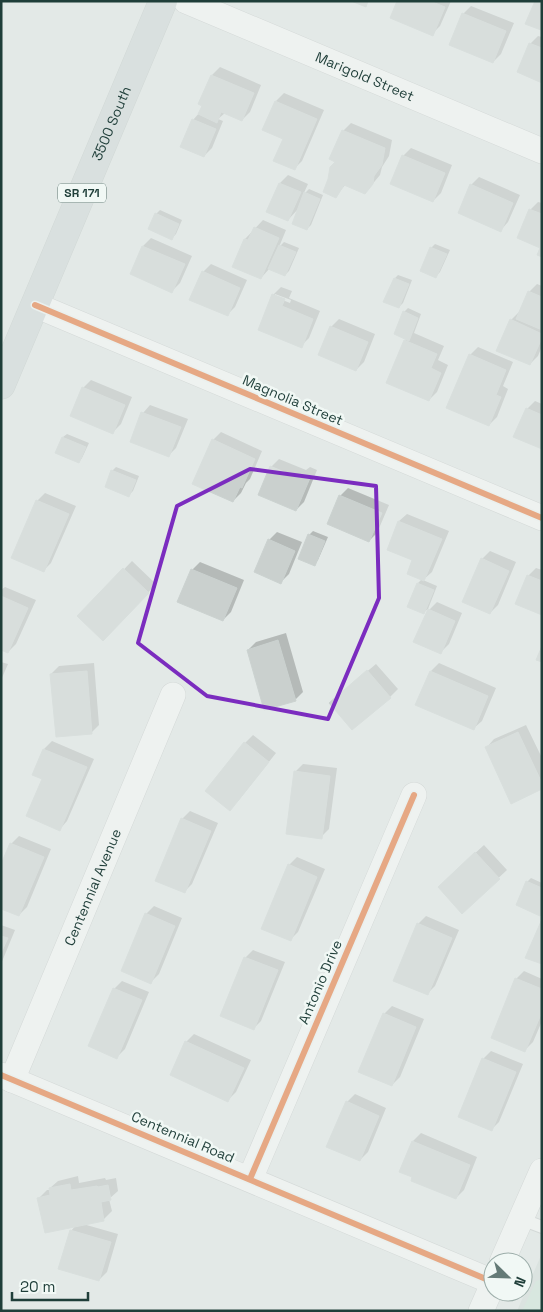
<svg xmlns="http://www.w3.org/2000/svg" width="543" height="1312" font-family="'Space Grotesk',sans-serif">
<rect width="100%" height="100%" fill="#e3e9e7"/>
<path fill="#d0dbd7" d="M542,1253V1311H517Z"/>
<path fill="#cbe4d5" d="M542,1279V1311H522L536,1281Z"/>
<path fill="#0003" fill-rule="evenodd" d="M398,1H451L440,26L432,34Z
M471,6L514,23L501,54L493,62L463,14Z
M538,36L542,37V81L530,44Z
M220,67L261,85L250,112L242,120L225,113L218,119L223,121L212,148L204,156L193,120L200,112L212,75Z
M284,93L324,110L302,161L294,169L284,138L276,101Z
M351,123L392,140L389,156L382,167L380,175L365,193L346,184L336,196L337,161L343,131Z
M411,148L452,165L441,193L433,201L403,156Z
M288,175L308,184L303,195L309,189L323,195L311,225L307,229L299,208L288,220L268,211L280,183Z
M479,177L520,195L508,222L501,230L471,185Z
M538,202L542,203V247L530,210Z
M160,210L182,220L176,234L172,238L156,214Z
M263,220L286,230L279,247L284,242L299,248L289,271L285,275L270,268L261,278L245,239Z
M151,238L192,256L180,283L172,291L131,274L143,246Z
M435,244L450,250L440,272L436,276L431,248Z
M211,264L247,280L235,307L227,315L203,272Z
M398,275L412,280L403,303L399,307L395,278Z
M537,284L542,286V346L538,356L530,364L511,320L519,312L529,292Z
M281,287L292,291L289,298L320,311L309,338L301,346L273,295ZM275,294L291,300L290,303L275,297Z
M408,308L421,314L414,333L444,346L438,360L448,365L437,392L429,400L405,341L407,338L404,312Z
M339,319L375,334L364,362L356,370L331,327Z
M478,347L513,362L503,386L508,389L497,417L489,425L470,355Z
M91,380L132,397L121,424L113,432L83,388Z
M535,401L542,404V448L527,409Z
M150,405L188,419L176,448L169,455L143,413Z
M221,432L262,451L250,479L246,483L241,493L233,501L213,440Z
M67,434L89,443L82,458L79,462L56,453L63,437Z
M279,459L306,470L310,467L317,470L304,502L296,510L271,467Z
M116,467L139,476L133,491L129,495L112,471Z
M348,488L389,505L377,533L369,541L340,496Z
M45,493L76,506L51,563L43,571L37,501Z
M407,514L449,531L432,572L423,580L437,586L428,609L424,612L409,606L418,583L422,579L413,560L388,549L399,521Z
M313,531L328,537L318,560L315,564L309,535Z
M277,532L302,542L289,574L281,582L269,540Z
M490,551L516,562L498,605L490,613L482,559Z
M132,561L156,584L111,632L79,616Z
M200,562L244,580L231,612L223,620L192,570Z
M536,568L542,570V614L517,603L528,576Z
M5,587L36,600L16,644L8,652L1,649V590Z
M437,602L462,613L449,644L441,652L429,610Z
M286,633L303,692L295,700L248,650L256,642Z
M1,662L8,664L1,680Z
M94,663L99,725L91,733L51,674L59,666Z
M439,663L496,688L482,721L474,728L431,671Z
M376,664L398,689L390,697L339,695Z
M526,725L542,758V788L487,747L494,739Z
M253,735L276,753L238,801L245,743Z
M52,741L94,759L67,821L60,829L44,779L33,774L44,749Z
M303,764L337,768L329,829L321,837L295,772Z
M190,811L218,823L192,884L184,892L182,819Z
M19,836L51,849L27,907L19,915L11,844Z
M484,845L507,870L462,912L447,879Z
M297,857L325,869L298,932L290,940L289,865Z
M531,878L542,883V912L527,882Z
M154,906L182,918L159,974L151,982L146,914Z
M426,916L459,930L435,986L427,994L418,924Z
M1,925L15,930L1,964Z
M253,950L285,962L261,1021L254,1028L245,958Z
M524,971L542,979V1021L533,1042L525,1050L516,979Z
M122,981L149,992L125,1049L117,1057L114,989Z
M392,1006L424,1019L400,1077L392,1085L384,1014Z
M194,1034L251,1060L236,1092L228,1100L186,1042Z
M491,1051L523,1064L499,1122L491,1130L483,1059Z
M355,1094L386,1108L368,1152L360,1160L347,1102Z
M421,1133L477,1157L464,1190L456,1198L413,1141Z
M78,1176L79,1183L105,1178L106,1180L116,1178L118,1191L109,1199L112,1211L104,1219L83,1224L118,1234L107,1272L99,1280L71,1231L76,1225L39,1198L47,1190H50V1188L58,1181Z"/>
<path fill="#cad0ce" stroke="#cbd2d0" d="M351,1H368L366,7Z
M397,1H430L445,7L433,36L390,18Z
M535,1H542L541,30L525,24Z
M462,13L506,31L493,63L449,45Z
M529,43L542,48V83L517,72Z
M211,75L254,93L242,121L221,112L217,123L198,114L202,106L198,104Z
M275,101L317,119L295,170L273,161L283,139L262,130Z
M192,119L216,129L204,157L180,147Z
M342,130L385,148L382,165L374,176L373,184L365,194L344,185L336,198L323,192L328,179L330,167L335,162L329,159Z
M402,155L445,173L433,202L390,184Z
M279,183L301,192L288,221L266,212Z
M470,184L513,203L501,232L458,213Z
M304,192L320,199L307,230L292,224Z
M529,209L542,214V257L537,255L540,248L517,238Z
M155,213L179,224L172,240L148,229Z
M254,227L279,238L261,279L232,267L244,239L248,240Z
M279,245L296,252L285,276L268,269Z
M142,246L185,264L172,293L130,274Z
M430,247L447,254L436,278L420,271Z
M202,271L240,288L228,316L189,300Z
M394,278L409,284L399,308L383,302Z
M528,291L542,297V330L516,319Z
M272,294L285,299L282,306L313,319L302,348L258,330Z
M403,311L418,318L409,341L394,334Z
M510,319L542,334V338L530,365L496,351Z
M330,326L368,342L356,371L318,355Z
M404,340L437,354L431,368L441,373L429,401L386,383Z
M469,354L506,370L496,395L501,397L489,426L446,408Z
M82,387L125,405L113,434L70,416Z
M526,408L542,415V449L513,437Z
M141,412L181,427L169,457L130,442Z
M62,437L86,447L79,463L55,453Z
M212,439L255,459L242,488L240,487L233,502L192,484Z
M270,466L299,478L301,474L310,478L296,511L258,495Z
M111,470L136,480L129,497L105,487Z
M339,495L382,513L369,542L327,524Z
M36,500L69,514L44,572L11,558Z
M398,521L442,539L424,581L407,574L412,560L387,550Z
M308,534L325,541L315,566L298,559Z
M268,539L295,551L281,584L254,572Z
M481,558L509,571L490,614L462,602Z
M123,568L149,593L103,641L77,616Z
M191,569L237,588L223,621L177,602Z
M527,575L542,581V615L515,604Z
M417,583L434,590L424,614L407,607Z
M1,596L28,608L8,653L1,650Z
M428,609L455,621L441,654L413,642Z
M278,640L296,701L264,710L247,650Z
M542,646V662L536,660Z
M367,670L391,698L352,730L329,703Z
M87,671L92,734L56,737L50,674Z
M430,671L488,696L474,730L415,705Z
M518,732L542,783V789L511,804L485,747Z
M244,742L269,762L230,811L205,791Z
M43,749L87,767L60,831L26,816L42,779L32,775Z
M294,771L330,776L322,839L286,834Z
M181,818L211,831L185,893L155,881Z
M10,843L44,857L19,916L1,909V864Z
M475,852L500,879L462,914L438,887Z
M288,864L317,877L291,941L261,929Z
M526,881L542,888V912L540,916L516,905Z
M145,913L175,926L151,984L121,971Z
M542,919V964L525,958Z
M417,923L452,938L428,995L393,981Z
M1,936L8,938L1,953Z
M244,957L278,970L254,1030L220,1016Z
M515,978L542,989V1012L525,1052L491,1038Z
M113,988L142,1000L117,1059L88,1046Z
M383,1013L416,1027L392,1086L358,1072Z
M185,1041L244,1068L228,1102L170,1075Z
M482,1058L516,1072L492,1131L458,1117Z
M346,1101L379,1116L360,1161L326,1147Z
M412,1141L470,1165L456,1199L411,1181L412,1177L399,1172Z
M70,1184L71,1190L97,1186L98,1187L108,1185L111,1200L101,1202L104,1221L45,1233L37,1198L50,1195L49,1188Z
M70,1230L111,1242L99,1281L58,1269Z"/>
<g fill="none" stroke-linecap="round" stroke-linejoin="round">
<defs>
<path id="service" d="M521,1219L542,1227"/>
<g id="minor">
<path id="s1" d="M186,1L542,151"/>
<path d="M35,305L542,518"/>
<path d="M1,1075L493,1282"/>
<path id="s2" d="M12,1080L173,695"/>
<path d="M250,1179L414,795"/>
<path d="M502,1262L542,1171"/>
<path d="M481,1311L493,1284"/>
</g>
<g id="primary">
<path id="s3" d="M1,385L163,1"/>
</g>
</defs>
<use href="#service" stroke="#c0c6c4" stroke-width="14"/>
<use href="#minor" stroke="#c0c6c4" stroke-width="26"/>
<use href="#primary" stroke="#bbc5c3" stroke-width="29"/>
<use href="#service" stroke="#fbfcfb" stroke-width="12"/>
<use href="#minor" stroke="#fbfcfb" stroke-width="25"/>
<use href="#primary" stroke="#cdd5d4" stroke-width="28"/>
<defs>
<path id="cycleway" d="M35,305L542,518
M1,1075L493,1282
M250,1179L414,795"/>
</defs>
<use href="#cycleway" stroke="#f1f8f5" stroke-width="9"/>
<use href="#cycleway" stroke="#e8590c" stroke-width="6"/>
</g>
<path d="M0 0H543V1312H0ZM250,469L376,486L379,598L328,719L207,696L138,643L177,506Z" fill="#e3e9e7" fill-opacity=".55" fill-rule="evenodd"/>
<path fill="none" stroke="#7b2cbf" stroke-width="4" stroke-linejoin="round" d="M250,469L376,486L379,598L328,719L207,696L138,643L177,506Z"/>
<g text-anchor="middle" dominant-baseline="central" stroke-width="5" stroke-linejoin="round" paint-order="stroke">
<rect fill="#f1f8f5" stroke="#5e7671" stroke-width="1" x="58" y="183.5" width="48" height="19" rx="4"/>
<g font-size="12" font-weight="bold" fill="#1f3e39">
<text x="82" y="193">SR 171</text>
</g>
<g font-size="14" fill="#1f3e39" stroke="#f1f8f5">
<text stroke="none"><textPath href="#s1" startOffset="194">Marigold Street</textPath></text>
<text stroke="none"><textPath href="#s3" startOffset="284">3500 South</textPath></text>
<text transform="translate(293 400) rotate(23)">Magnolia Street</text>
<text stroke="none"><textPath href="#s2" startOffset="209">Centennial Avenue</textPath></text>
<text transform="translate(320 982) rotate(-67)">Antonio Drive</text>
<text transform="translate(183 1137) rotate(23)">Centennial Road</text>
</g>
</g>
<rect width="543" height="1312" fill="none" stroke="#1f3e39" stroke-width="5"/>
<g transform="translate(508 1277) rotate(113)"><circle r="24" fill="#f1f8f5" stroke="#9daeaa"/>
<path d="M0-4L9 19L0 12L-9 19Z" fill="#647a76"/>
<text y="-8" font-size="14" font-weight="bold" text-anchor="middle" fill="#1f3e39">N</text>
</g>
<path d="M12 1292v8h76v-8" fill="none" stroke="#1f3e39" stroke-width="2.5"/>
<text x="20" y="1292" font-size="15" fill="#1f3e39" stroke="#f1f8f5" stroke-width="4" paint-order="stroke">20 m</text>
</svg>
